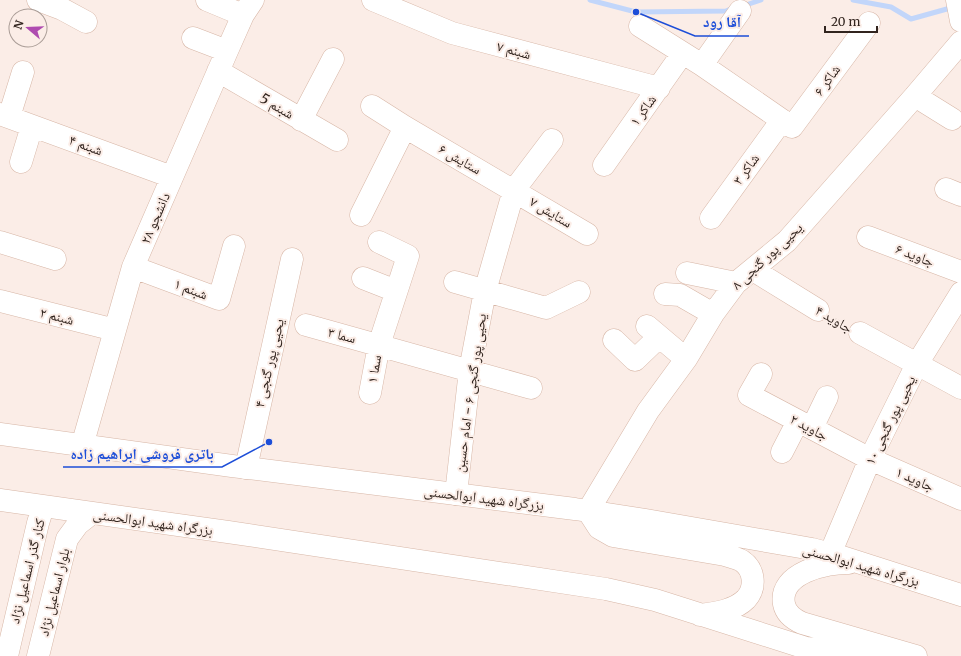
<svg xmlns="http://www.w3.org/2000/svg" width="961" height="656" font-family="Merriweather,'Noto Naskh Arabic',serif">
<rect width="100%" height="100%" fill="#fbede7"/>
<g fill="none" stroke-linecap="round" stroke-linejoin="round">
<path stroke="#c2d6fa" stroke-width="5" d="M590,0L636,12L726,11L733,8
M853,0L891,7L911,19L954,7
M743,6L761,0"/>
<defs>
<path id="minor" d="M38,0L62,9L86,22
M207,0L243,15
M373,0L452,33L659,88
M957,0L961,21
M640,26L702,65L792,127L869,23
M193,38L227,51
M702,65L740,11
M218,71L337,140
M915,96L952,119
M372,106L405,127L587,234
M0,114L172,177
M9,117L23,72
M301,120L333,59
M21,162L32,126
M604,165L682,54
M946,189L961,195
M361,215L405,127
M711,218L782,120
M868,237L961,272
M0,242L55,259
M133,267L219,299L234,246
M753,270L818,310
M687,273L736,283
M363,278L396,291
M455,282L546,308L579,292
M665,294L680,295L713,314
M0,301L115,330
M306,325L531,388
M647,326L686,359
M860,333L961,388
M614,340L635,360L659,337
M761,374L749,395L870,459L961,499
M370,393L379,345L408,256L379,242
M812,428L827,397
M82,446L133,267L227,51L243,15L253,0
M782,452L798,421
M246,468L292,259
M456,494L470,370L485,291L514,190L552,140
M588,511L648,411L686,359L713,314L736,283L787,241L915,96L961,42
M830,554L870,459L917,364L961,293"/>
<path id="major" d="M0,434L232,466L575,509L646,520L812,549L842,557L961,595
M0,500L228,532L606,589L655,600L806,648L870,656
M588,511L599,528L613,536L725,555C731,557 737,558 742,561C755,570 756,588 746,599C734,611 715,613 700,615
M849,563C827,562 778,573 784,604C786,614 793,619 802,623L916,656
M7,656L38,523L42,510
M38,656L67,539L78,524L92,513"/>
</defs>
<use href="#minor" stroke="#d7b6a6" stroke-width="23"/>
<use href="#major" stroke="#d7b6a6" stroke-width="23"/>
<path stroke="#9c8e88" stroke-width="2.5" stroke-dasharray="2 2" stroke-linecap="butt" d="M834,319L844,324"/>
<use href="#minor" stroke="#fff" stroke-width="22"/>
<use href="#major" stroke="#fff" stroke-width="22"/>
</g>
<g text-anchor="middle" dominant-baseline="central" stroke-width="4" stroke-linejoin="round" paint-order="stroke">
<g font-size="14" fill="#31241e" stroke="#fbede7">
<text transform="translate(514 50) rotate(15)">شبنم ۷</text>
<text transform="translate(827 80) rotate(-54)">شاکر ۶</text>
<text transform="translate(277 106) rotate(30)">شبنم 5</text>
<text transform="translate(643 110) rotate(-54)">شاکر ۱</text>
<text transform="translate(86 145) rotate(20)">شبنم ۴</text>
<text transform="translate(460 159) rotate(30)">ستایش ۶</text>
<text transform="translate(746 169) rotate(-54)">شاکر ۳</text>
<text transform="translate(551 212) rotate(31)">ستایش ۷</text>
<text transform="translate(155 218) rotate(-67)">دانشجو ۲۸</text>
<text transform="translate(915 255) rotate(21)">جاوید ۶</text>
<text transform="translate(767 256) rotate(-43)">یحیی پور گنجی ۸</text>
<text transform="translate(191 289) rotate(21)">شبنم ۱</text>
<text transform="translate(57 316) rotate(14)">شبنم ۲</text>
<text transform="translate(834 319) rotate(30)">جاوید ۴</text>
<text transform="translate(342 335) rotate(15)">سما ۳</text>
<text transform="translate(269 363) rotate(-77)">یحیی پور گنجی ۴</text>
<text transform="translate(374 369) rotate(-80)">سما ۱</text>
<text transform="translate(470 393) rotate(-82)">یحیی پور گنجی ۶ - امام حسین</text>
<text transform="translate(890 420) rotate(-64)">یحیی پور گنجی ۱۰</text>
<text transform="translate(809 427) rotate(28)">جاوید ۲</text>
<text transform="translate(915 479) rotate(24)">جاوید ۱</text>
<text transform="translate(484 498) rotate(7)">بزرگراه شهید ابوالحسنی</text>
<text transform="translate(153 522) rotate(8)">بزرگراه شهید ابوالحسنی</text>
<text transform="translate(861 565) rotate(16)">بزرگراه شهید ابوالحسنی</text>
<text transform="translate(27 571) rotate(-76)">کنار گذر اسماعیل نژاد</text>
<text transform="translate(54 592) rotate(-76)">بلوار اسماعیل نژاد</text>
</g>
</g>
<path fill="none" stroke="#1d4ed8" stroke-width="1.5" d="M636 12L695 36H749M269 442L222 467H63"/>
<g fill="#1d4ed8" stroke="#fbede7" stroke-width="1.5">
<circle cx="636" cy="12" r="4"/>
<circle cx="269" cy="442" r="4"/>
</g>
<g font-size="15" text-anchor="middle" font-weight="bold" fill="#1d4ed8" stroke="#fbede7" stroke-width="4" stroke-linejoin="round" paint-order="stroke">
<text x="722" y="27">آقا رود</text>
<text x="142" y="459">باتری فروشی ابراهیم زاده</text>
</g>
<g transform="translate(28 28) rotate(289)"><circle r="19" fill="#fbede7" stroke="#aa9d97"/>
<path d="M0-3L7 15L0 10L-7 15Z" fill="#af4bb0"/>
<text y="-6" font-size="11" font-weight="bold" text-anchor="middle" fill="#31241e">N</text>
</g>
<path d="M825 26v6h52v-6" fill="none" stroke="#31241e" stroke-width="2"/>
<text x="831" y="26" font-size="12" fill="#31241e" stroke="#fbede7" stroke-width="3" paint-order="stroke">20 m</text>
</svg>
